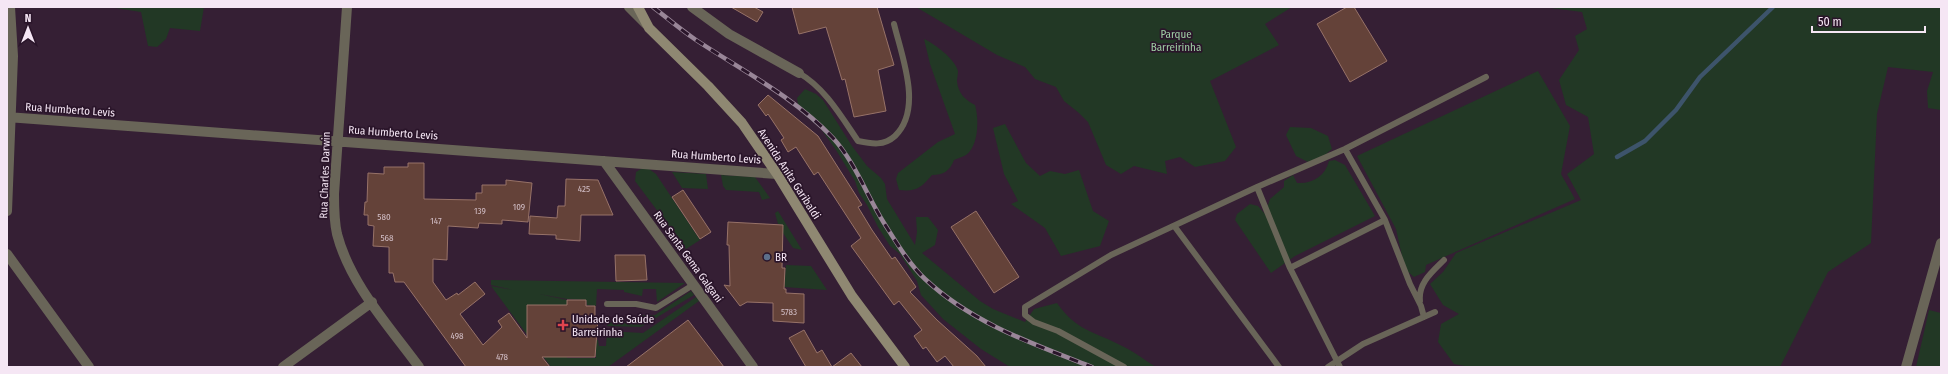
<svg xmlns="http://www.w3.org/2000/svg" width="1948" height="374" font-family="'Fira Sans Condensed',sans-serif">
<rect width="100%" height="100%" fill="#351f34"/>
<path fill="#223825" d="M109,7H204L200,31L170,28L166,39L157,47L148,46L141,12Z
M916,7H1292L1265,24L1279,45L1210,81L1236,147L1225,161L1195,167L1180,157L1165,161L1167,174L1134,166L1121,174L1106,165L1088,122L1079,113L1064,101L1056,87L1035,79L1025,67L997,55Z
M1544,7H1941V110L1928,108L1927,91L1933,72L1888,67L1877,114L1871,243L1828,272L1780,367H1470L1454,364L1438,342L1441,324L1459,314L1443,305L1430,284L1443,272L1456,253L1581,200L1567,174L1594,154L1588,117L1566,105L1559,80L1579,50L1575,36L1587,29L1582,12Z
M924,39C935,44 955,59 958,71C958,75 957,78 957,81C958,93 965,100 975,105C979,118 979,146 966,155C963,157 958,158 954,160C950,171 943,175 932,175C921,188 916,192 899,190L896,179L898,173L938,142L955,134L930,64Z
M1538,71L1570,126L1561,174L1575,199L1426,265L1425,272L1414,277L1407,271L1404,265L1396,229L1357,156Z
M805,89L816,94L823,100L852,146L867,166L881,178L885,184L887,199L915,245L917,232L916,217H928L938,230L935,245L922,253L980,301L993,309L1025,322L1034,309L1057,303C1077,331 1091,330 1118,344C1132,350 1143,359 1156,367H1010L981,349L943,319L921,295L917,281L900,254L890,246L878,227L867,205L859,193L855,181L836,150L821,129L799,110L797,98Z
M1005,124L1026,163L1040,176L1050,171L1065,174L1079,170L1093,211L1109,221L1100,246L1061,256L1045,228L1011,204L1018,201L1004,174L993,128Z
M1290,127L1311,128L1328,136L1332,149L1325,155L1310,163L1296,156L1286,135Z
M1335,160L1345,165L1375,216L1295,256L1271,273L1235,220L1237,214L1250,204L1258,206L1265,214L1270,199L1284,187V181L1293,175L1297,183C1313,184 1325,176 1329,161Z
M641,169H649L656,174L700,240L686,249L635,181L636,172Z
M672,172L706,174L708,189L682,188Z
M721,175L755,177L770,198L762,200L759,192L726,190L723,186Z
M778,211L802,250L793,248L783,233V225L778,224L775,213Z
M786,265L811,266L827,290L784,287Z
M491,280L685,283L657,302L656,289H643L642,296L624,292V290L597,289L596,306L587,305L586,300L567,299L539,294L567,300V305H527V331L567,350V358H596V340H598L599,346H606L607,331L643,333L696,297L699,301L608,367H551L491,286L513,290L491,285Z
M691,291L694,295L641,327L607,326L608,322L640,323L641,315H655Z
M1929,310L1941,313V367H1916Z"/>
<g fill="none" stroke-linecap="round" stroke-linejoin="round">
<path stroke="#3d546b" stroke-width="4.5" d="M1617,157L1645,141L1676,110L1700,77L1773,7"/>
</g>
<path fill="#644239" stroke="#977268" d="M731,7H754L763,12L757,22Z
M792,7H877L894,65L878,70L886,111L854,117L845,79L842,80L826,27L799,34Z
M1347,7H1354L1387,61L1350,82L1317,24Z
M768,95L818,136L862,205L858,207L872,230L892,259L895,257L916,287L910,292L937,320L977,356L986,367H954L945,356L937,362L926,347L923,349L914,336L922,330L899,301L894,305L851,246L861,238L818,172L814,175L796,147L788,152L781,140L784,138L768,114L766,116L758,105Z
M408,163H424V199L476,200V193H482V185H506V180L532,183L528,222L502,220V224L479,223L478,228L448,226L447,260L433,259V282L446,300L457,293L458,295L475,282L485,294L460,314L483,345L502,327L498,321L509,313L527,338V305H567V300H586V306H595V319H598L595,357H542L550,367H466L404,282H395L393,273H389V247L373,246L374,226L368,225V215H364L365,202H367L368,173L384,174V167H408Z
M566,179L598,180L613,215H581L580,241L556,239V235L529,234L530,216L557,218L558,206H565Z
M683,190L711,232L700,239L672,197Z
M976,211L1019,277L994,293L951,227Z
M728,222L783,225L782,268H785L784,289H786V293L804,294V323L773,321V303L747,302L740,306L724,285L730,286L729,245H727Z
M615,255H645L647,280L616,281Z
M688,320L724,367H626Z
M804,330L817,353L822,350L832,367L851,353L862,367H806L789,338Z"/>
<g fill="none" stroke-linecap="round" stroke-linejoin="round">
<path stroke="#696558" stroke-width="6" d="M799,73C825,88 841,116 858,141C872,144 884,146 895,136C923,109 902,57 894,24
M1257,187L1290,268L1340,367
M1385,220L1410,284L1421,306L1424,317
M1175,227L1279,367
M1290,268L1385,220L1345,149
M1420,301C1418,283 1432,272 1444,260
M607,304H636L656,308L693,285
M1124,367L1058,331L1034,322L1025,315V307L1111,255L1257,187L1345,149L1486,77
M1328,367L1363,344L1435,312"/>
<path stroke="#696558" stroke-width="10" d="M347,7L334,194C334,207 334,221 337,234C350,284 389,326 419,367
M629,7L646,24
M692,7L729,34L799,73
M7,117L777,174
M604,161L753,367
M7,211L13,56L10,7
M7,254L89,367
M283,367L372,302
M1906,367L1941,243"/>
<path stroke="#8f8872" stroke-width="10" d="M638,7L649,28L708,86L742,123L777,174L852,296L905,367"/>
<defs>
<path id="rail" d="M653,7C667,18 681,30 696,40C743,71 794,97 833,138C855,162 867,196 884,223C896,242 909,264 925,279C972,323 1033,344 1092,367"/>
</defs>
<use href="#rail" stroke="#998698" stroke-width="4.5"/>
<use href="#rail" stroke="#2a152a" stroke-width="3" stroke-dasharray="9" stroke-linecap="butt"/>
</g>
<circle fill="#5c6f8a" stroke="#2a152a" stroke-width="1.5" cx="767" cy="257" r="4"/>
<path fill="#e0444e" stroke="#2a152a" stroke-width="1.5" d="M561 319h4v4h4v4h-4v4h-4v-4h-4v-4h4z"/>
<g text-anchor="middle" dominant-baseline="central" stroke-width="3.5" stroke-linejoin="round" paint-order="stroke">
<g font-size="9" fill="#d1bdc5">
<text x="584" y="189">425</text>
<text x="519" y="207">109</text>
<text x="480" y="211">139</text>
<text x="384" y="217">580</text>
<text x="436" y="221">147</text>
<text x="387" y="238">568</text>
<text x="789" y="312">5783</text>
<text x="457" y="336">498</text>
<text x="502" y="357">478</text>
</g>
<g font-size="11" fill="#9ecda3" stroke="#2a152a">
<text x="1176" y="34">Parque<tspan x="1176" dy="13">Barreirinha</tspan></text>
</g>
<g font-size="11" fill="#f5e6f4" stroke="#2a152a">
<text transform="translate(70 110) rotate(4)">Rua Humberto Levis</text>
<text transform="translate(393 133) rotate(4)">Rua Humberto Levis</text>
<text transform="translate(716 157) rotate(4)">Rua Humberto Levis</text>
<text transform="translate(789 174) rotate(57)">Avenida Anita Garibaldi</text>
<text transform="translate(325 175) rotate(-88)">Rua Charles Darwin</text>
<text transform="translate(688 257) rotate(54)">Rua Santa Gema Galgani</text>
</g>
<g font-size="11" fill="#f5e6f4" stroke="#2a152a" text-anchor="start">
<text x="775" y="257">BR</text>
<text x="572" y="319">Unidade de Saúde<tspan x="572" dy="13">Barreirinha</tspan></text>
</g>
</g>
<rect width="1948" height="374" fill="none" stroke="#f5e6f4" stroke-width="16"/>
<g transform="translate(28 28)" stroke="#2a152a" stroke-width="3" paint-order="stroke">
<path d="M0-3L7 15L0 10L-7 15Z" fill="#f5e6f4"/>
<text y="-6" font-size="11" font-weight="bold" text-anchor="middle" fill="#f5e6f4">N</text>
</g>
<path d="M1812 26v6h113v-6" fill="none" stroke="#f5e6f4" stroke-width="2"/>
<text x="1818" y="26" font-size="12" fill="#f5e6f4" stroke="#2a152a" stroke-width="3" paint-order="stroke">50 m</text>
</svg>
